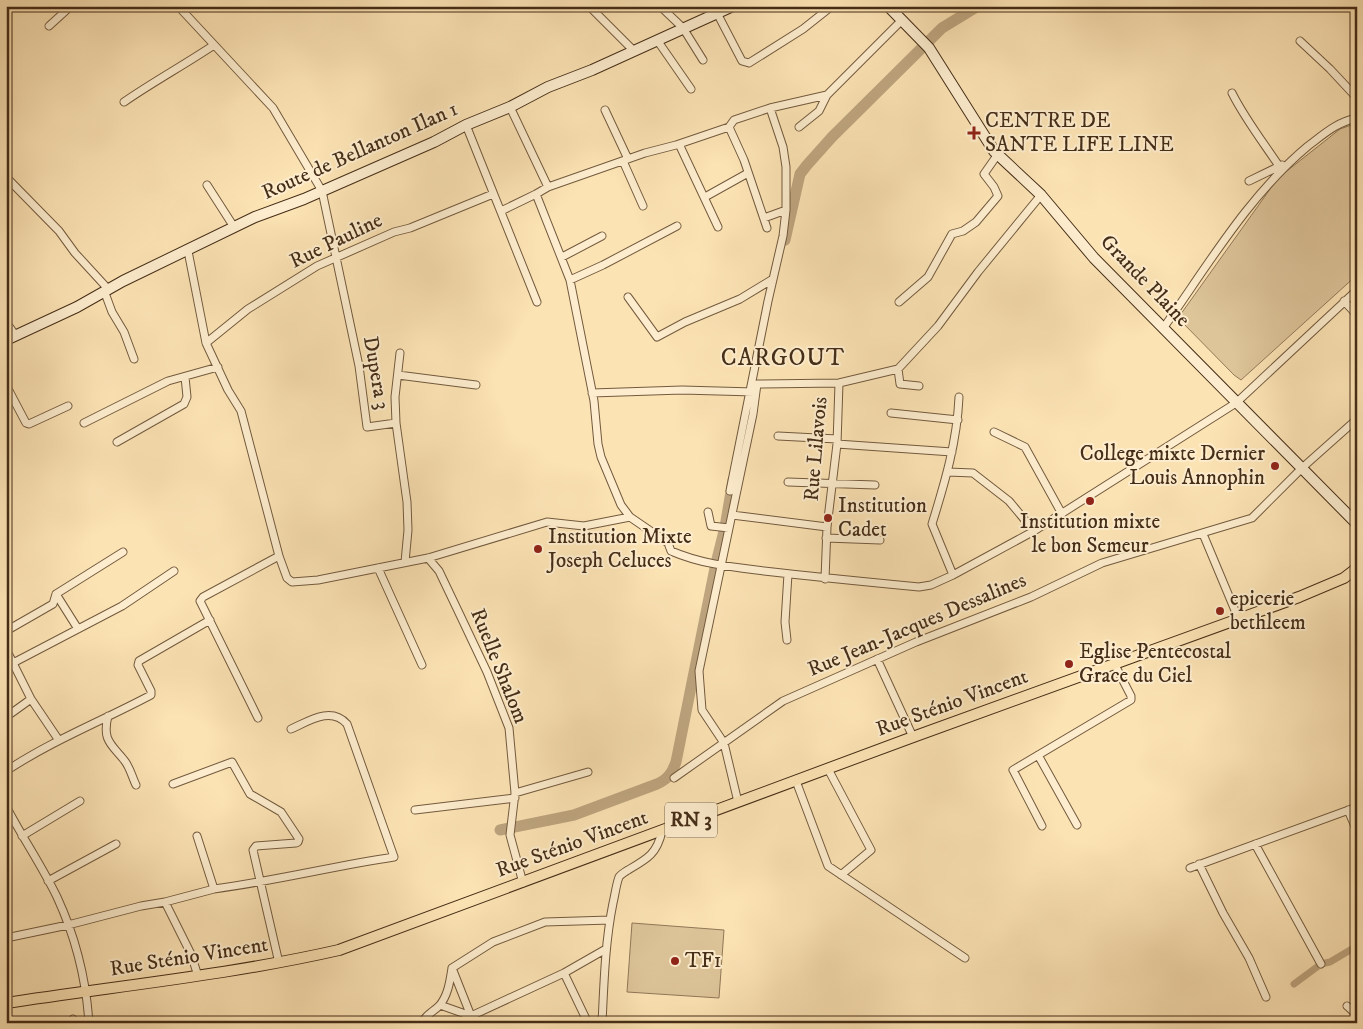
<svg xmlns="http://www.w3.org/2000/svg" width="1363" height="1029" font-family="'IM FELL DW Pica',serif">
<rect width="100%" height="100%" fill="#fce3b4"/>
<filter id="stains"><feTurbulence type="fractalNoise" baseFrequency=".004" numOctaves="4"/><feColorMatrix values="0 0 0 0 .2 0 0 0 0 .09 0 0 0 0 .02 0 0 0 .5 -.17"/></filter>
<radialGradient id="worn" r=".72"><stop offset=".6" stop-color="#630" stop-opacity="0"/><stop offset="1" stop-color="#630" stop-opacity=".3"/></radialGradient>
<path fill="#ddc499" stroke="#917858" d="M1357,123V275L1241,380L1234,375L1178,318L1278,178L1340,129Z
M632,923L724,930L719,998L627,992Z"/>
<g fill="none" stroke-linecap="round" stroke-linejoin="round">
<path stroke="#bea57f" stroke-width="7" d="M1294,984L1321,964L1330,962L1357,946"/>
<path stroke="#bea57f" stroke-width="11" d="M785,240L800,174L807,165L832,137L942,28L978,6
M500,830L574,815L657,784C668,779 672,773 676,762L716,563L725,527L733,480"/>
<defs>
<path id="street" d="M178,6L273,108L322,191L359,366L367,427L396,423L407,502L408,530L405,562
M589,6L633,50
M660,6L683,28L703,60
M717,13L742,61L749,63L803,29L832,6
M49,26L71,6
M657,40L691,89
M1300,41L1330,69L1357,98
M1232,93C1245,119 1263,142 1279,166
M124,102C153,82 184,65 214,45
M510,107L548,187L536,194L570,280L594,401L598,444L601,457L621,505L630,517L668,543L671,551C701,564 732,567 764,571C815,577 867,582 919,587L931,585L953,575L1034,531L1236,403L1357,290
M605,110L628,159
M466,125L537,302
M729,127L744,160L767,228
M799,127L819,111L827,95
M679,144L718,227
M623,161L643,206
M6,177L59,231L75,253L109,290
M1249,181L1282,165
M207,185L234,227
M548,187L645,153L676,145L729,127L734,120L770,108L827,95L902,20
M705,197L748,173
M501,211L536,194
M764,218L786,210
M188,251L206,343L228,390L241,411L279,556L287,578L292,582L318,580L428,558L547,522L584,526L630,517
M562,257L602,236
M570,280L603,265L677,226
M105,293L112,312L124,332L134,359
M628,297L657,337L685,322L740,299L773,279
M1344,301L1357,315
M899,302L928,277L952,234L963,231L976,222L998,196L994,187L984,174L998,154
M6,322L16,336
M1164,327C1208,265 1249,195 1308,146C1324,134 1337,122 1357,118
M206,343L248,309L317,266L394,232L410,228L493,194
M898,369L900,384L919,386
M398,375L476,385
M6,385L26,423L29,424L68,406
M592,393L682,390L754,392
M891,413L958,420
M84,423L168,381L218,367
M396,423L395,397L400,353
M994,432L1025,447L1062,514
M778,436L837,439
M117,442L184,404L187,397L185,377
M837,444L952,452
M948,472L973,473L1009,501L1034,531
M788,482L875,485
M730,491L768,301L783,236L786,210V167L783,147L770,108
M708,512L711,526L729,528
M732,515L827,527
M1203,534L1239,620
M826,538L880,540
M428,558L439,571L460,615L487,672L509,728L515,793L510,835L523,883
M378,568L422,665
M953,575L932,524C945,482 957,442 959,397
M825,579L827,527L837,444L839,383
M78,629L56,594L123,552
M6,631L53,604L56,594
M787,640L785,622L788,574
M6,649L31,699L6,717
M877,659L913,737
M13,663L122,606L174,571
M31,699L58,739
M108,716C102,740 111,744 124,760C130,767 132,777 136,785
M258,718L200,601L203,597L279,556
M1038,755L1077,825
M828,769L871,850L841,875
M6,771C53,740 102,721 151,695V691L138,665L139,661L210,620
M674,778L783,701L916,642L1031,597L1102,563L1252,518L1302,468L1357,419
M796,781L828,866L965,958
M173,784L232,762L250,794L281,812L299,839L298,842L296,843L256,846L253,850L279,963
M515,793L588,772
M738,802L724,743L702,710L699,671L753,414L757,384L839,383L898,369L938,326L978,272L1041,195
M6,806C22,837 42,866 57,897C76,938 86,978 89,1023
M415,810L515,798
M1348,810L1357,831
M1042,826L1013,770L1131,700V696L1114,663
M22,836L80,801
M1255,844L1321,964
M1199,864L1223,913L1249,958L1266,997
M1190,868L1357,807
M48,881L116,844
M214,889C274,881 334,866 394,857L347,724C331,706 309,721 291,729
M165,902L214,889L197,836
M6,938L68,925L141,906L165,902L191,954L198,976
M606,949L564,973L471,1016L452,968L493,942L545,922L610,920
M564,973L588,1023
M440,1005L471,1016L470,1023
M1347,1006L1357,1015
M70,1023L73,1019
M422,1023C425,1015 433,1012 439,1006C448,996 450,981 452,968
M602,1023C604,983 605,943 613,903C615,895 616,885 619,877C621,874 625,872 628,870C647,859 657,854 662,831"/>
<path id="secondary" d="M888,6L929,48L994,151L1041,195L1094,258L1357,524
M6,340L77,307L123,281L255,217L304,199L434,142L466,125L510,107L548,87L592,70L733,6"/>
<path id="primary" d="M6,1003C117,986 229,975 339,950L913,737L1299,597L1344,578L1357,568"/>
</defs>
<use href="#street" stroke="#735a3e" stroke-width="9"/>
<use href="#secondary" stroke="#452d17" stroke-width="12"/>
<use href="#primary" stroke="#452d17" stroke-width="12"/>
<use href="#street" stroke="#fdedce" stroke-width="7"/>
<use href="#secondary" stroke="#fdedce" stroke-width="10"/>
<use href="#primary" stroke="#fce3b4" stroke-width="10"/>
</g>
<g fill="#8f2418" stroke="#fdedce" stroke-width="2">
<path d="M971.5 125.5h5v5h5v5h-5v5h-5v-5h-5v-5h5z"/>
<circle cx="1275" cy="466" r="5"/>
<circle cx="1090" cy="501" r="5"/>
<circle cx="828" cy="518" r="5"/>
<circle cx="538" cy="549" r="5"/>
<circle cx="1220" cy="611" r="5"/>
<circle cx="1069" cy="664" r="5"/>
<circle cx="675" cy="961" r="5"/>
</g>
<g text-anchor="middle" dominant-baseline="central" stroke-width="4" stroke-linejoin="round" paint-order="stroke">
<rect fill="#fdedce" stroke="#7c674e" stroke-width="1" x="665" y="802.5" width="52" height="35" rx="4"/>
<g font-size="20" font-weight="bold" fill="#452d17">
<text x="691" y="820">RN 3</text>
</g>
<g font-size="21" fill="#452d17" stroke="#fdedce" text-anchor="start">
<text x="985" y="121">CENTRE DE<tspan x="985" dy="24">SANTE LIFE LINE</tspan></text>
<text x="1265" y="454" text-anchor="end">College mixte Dernier<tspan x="1265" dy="24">Louis Annophin</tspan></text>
<text x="838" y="506">Institution<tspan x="838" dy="24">Cadet</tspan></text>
<text x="1090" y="522" text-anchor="middle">Institution mixte<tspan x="1090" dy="24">le bon Semeur</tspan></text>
<text x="548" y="537">Institution Mixte<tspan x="548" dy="24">Joseph Celuces</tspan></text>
<text x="1230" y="599">epicerie<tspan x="1230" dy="24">bethleem</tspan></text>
<text x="1079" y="652">Eglise Pentecostal<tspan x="1079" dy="24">Grace du Ciel</tspan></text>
<text x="685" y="961">TF1</text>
</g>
<g font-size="21" fill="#452d17" stroke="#fdedce">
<text transform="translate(360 151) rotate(-24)">Route de Bellanton Ilan 1</text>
<text transform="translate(336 241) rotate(-26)">Rue Pauline</text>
<text transform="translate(1145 281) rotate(46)">Grande Plaine</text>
<text transform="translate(376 373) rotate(80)">Dupera 3</text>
<text transform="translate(816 449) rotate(-85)">Rue Lilavois</text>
<text transform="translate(917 625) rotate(-23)">Rue Jean-Jacques Dessalines</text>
<text transform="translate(499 666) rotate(68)">Ruelle Shalom</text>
<text transform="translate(952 703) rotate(-20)">Rue Sténio Vincent</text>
<text transform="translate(572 844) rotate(-20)">Rue Sténio Vincent</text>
<text transform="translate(189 957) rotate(-9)">Rue Sténio Vincent</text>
</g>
<g font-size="24" letter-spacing="1" fill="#452d17" stroke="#fdedce">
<text x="783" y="358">CARGOUT</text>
</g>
</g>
<rect width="1363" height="1029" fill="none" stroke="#fce3b4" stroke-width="25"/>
<rect x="8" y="8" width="1348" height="1014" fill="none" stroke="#452d17" stroke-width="2.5"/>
<rect x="12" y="12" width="1338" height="1004" fill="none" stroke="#452d17"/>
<rect width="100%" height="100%" filter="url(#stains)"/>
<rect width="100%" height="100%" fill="url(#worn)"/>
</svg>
